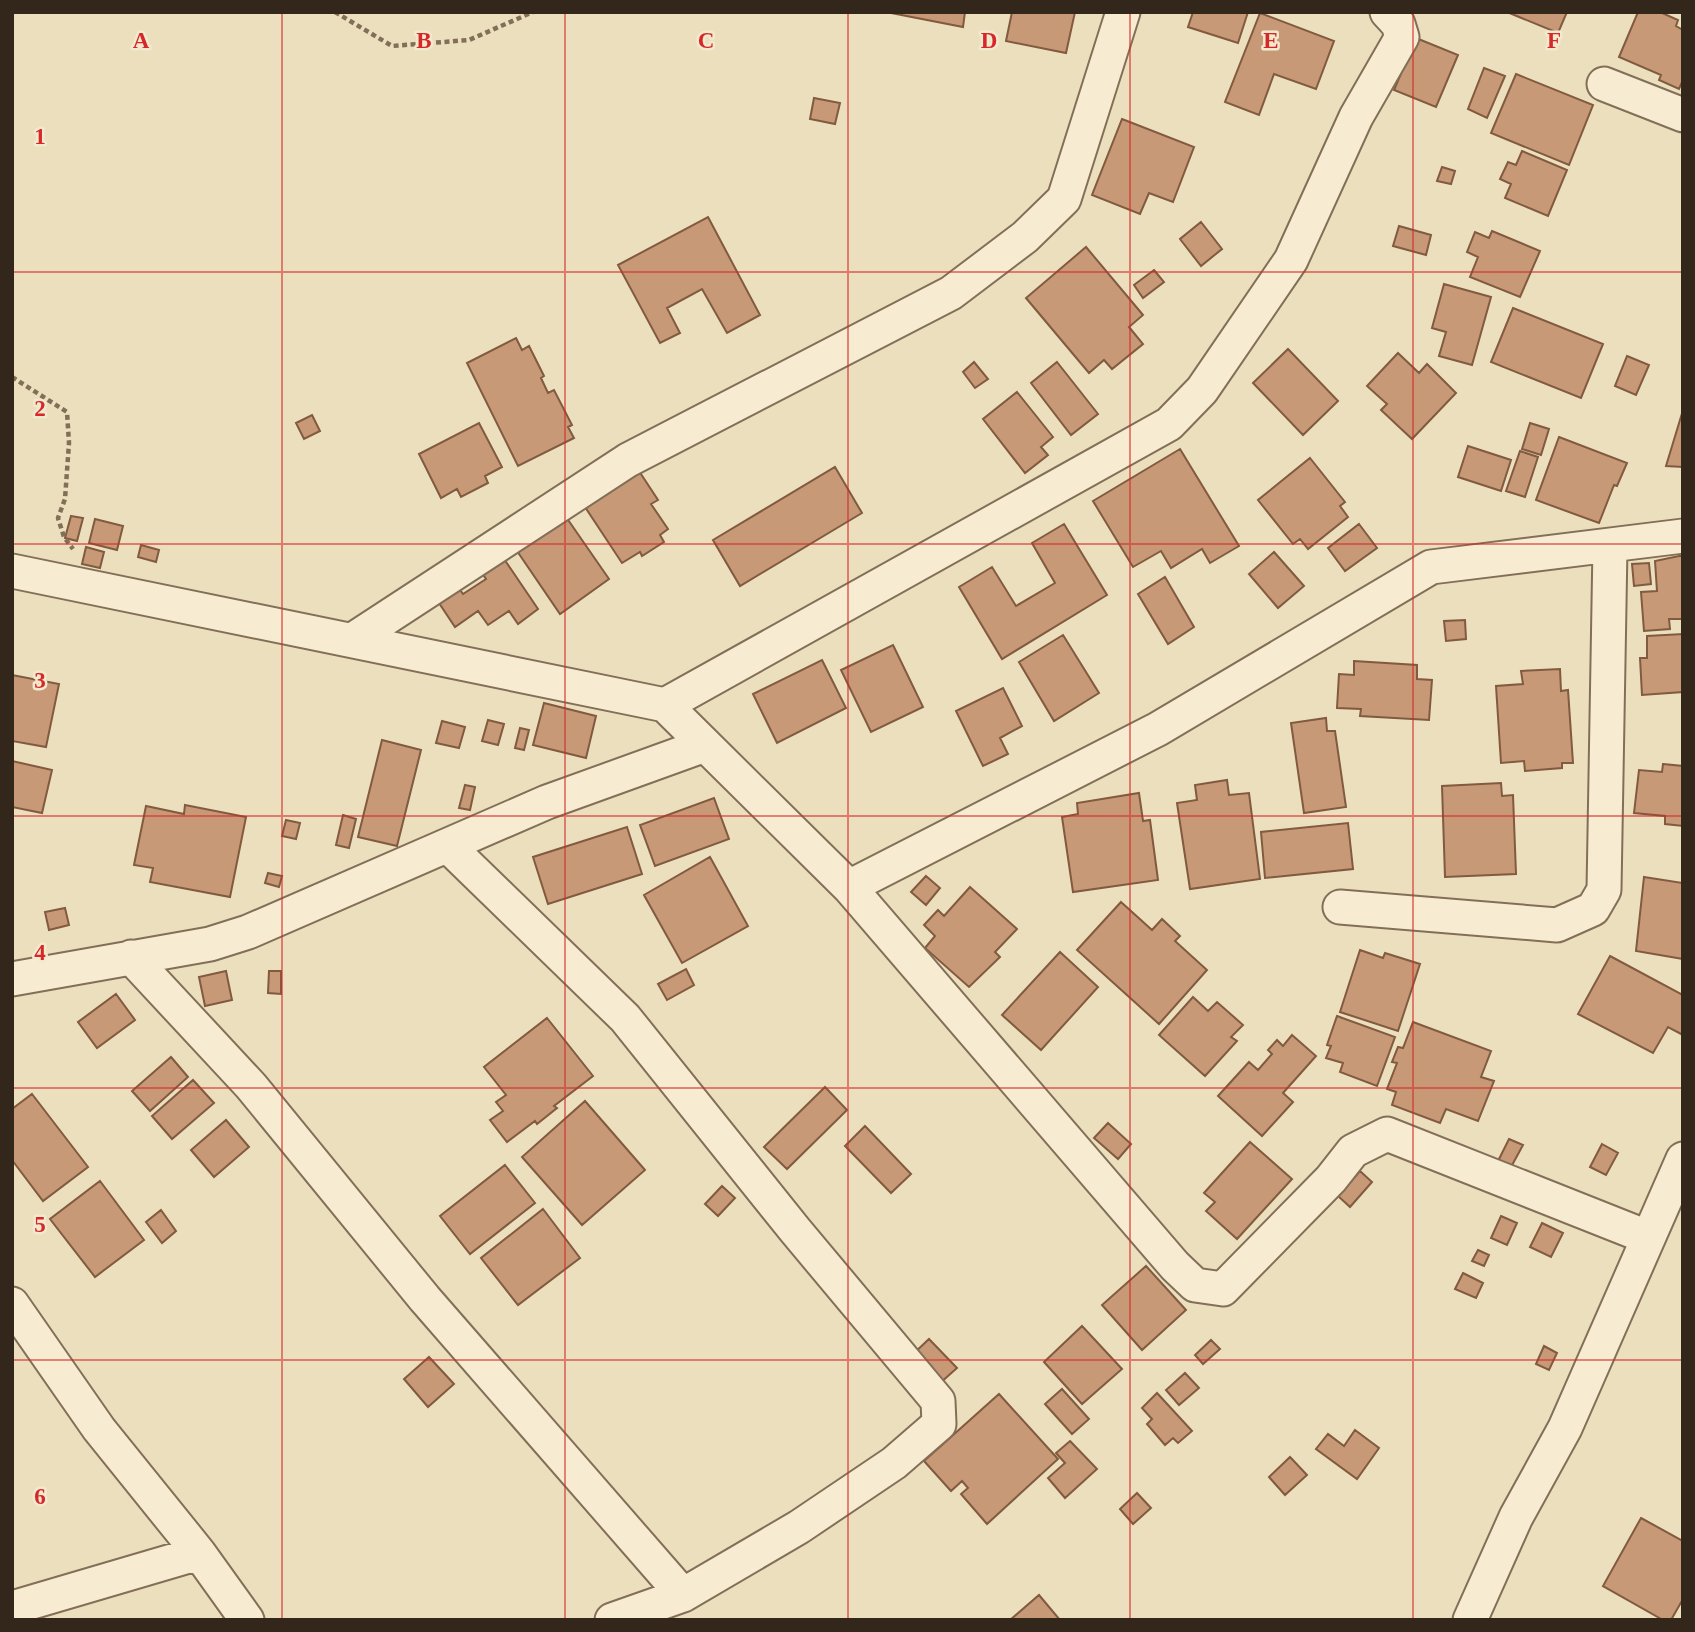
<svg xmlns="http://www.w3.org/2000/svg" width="1695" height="1632" font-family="Georgia,serif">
<rect width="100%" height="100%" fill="#ebdfbe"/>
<path fill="#c89976" stroke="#815a3f" stroke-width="2" d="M886,12H965L963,27Z
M1012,12H1075L1066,53L1006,41Z
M1193,12H1248L1238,43L1188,27Z
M1507,12H1567L1558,33Z
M1638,12H1660L1678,20L1676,26L1683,30V80L1679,89L1659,80L1661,75L1619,57Z
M1260,13L1334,41L1316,89L1274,74L1259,115L1225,102Z
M1416,38L1458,55L1436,107L1394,90Z
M1484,68L1505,76L1487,118L1468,109Z
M1516,74L1593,105L1569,165L1491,133Z
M814,98L840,103L835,124L810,119Z
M1122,119L1194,147L1173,202L1149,193L1140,214L1092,195Z
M1522,151L1567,170L1548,216L1505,198L1511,184L1500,179L1508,162L1516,165Z
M1442,167L1455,171L1451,184L1437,181Z
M708,217L760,315L727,333L702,289L667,308L680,333L660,343L618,265Z
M1201,222L1222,249L1201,266L1180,239Z
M1399,226L1431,235L1426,255L1393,246Z
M1492,231L1540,251L1520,297L1470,277L1478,257L1467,252L1475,232L1489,238Z
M1086,247L1143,315L1129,327L1143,344L1112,369L1104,360L1089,373L1026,298Z
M1154,270L1164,282L1143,298L1134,285Z
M1444,284L1491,297L1472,365L1439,356L1446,332L1432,328Z
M1513,308L1603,344L1581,398L1491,362Z
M516,338L522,350L529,346L544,376L541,378L548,393L554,390L572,425L568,427L574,438L518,466L467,363Z
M1288,349L1338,401L1303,435L1253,383Z
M1398,353L1419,373L1427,364L1456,393L1412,439L1381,410L1387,404L1367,386Z
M1627,356L1649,365L1636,395L1615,386Z
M974,362L988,379L975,388L963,372Z
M1057,362L1098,414L1071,435L1031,383Z
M1017,392L1053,437L1041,447L1048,455L1025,473L983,419Z
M1683,410V467L1666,466Z
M312,415L320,431L304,439L296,423Z
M479,423L502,467L485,476L488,483L461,497L457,489L441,498L419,454Z
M1530,423L1549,429L1541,455L1522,449Z
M1559,437L1627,463L1617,486L1614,485L1599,523L1536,500Z
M1468,446L1511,460L1501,491L1458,477Z
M1180,449L1239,546L1210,563L1202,549L1171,568L1161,551L1133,567L1093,501Z
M1520,451L1538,457L1525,497L1506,491Z
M1310,458L1345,502L1340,506L1348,517L1308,549L1300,539L1293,544L1258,500Z
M835,467L862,513L740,586L713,540Z
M637,468L658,500L651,504L668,529L660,535L664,542L642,556L640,552L622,563L583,504Z
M564,514L609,579L560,614L515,548Z
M71,516L83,518L77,541L65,538Z
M95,519L123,526L117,550L89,543Z
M1064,524L1107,595L1002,659L959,587L992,567L1016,606L1055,583L1032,543Z
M1359,524L1377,548L1345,571L1328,548Z
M141,545L159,550L156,562L138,557Z
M86,547L104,552L100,568L82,564Z
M1274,552L1304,586L1278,608L1249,574Z
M500,553L538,609L518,624L509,611L488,625L478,611L455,627L435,597L455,583L463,594L486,579L478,567Z
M1679,556H1683V619H1669L1670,629L1644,631L1641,592L1657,591L1655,561Z
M1649,563L1651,584L1634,586L1632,564Z
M1165,577L1194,627L1168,644L1138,594Z
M1465,620L1466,639L1446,641L1444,621Z
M1683,634V692L1642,695L1640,658H1647V636Z
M1063,635L1099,693L1054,721L1019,662Z
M893,645L923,707L871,732L841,670Z
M822,660L846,708L777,743L753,694Z
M1354,661L1417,665V679L1432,680L1429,720L1360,716L1361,709L1337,708L1339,674L1354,675Z
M1560,669L1561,691L1568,690L1573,763H1562V768L1525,771L1524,761L1501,763L1496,686L1523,684L1521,671Z
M12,675L59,684L46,747L12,741Z
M1003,688L1022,726L1000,738L1008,754L983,766L956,711Z
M544,703L596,716L586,758L533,745Z
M1326,718L1327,731H1335L1346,807L1304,813L1291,723Z
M488,720L504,724L498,745L482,741Z
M442,721L465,727L459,748L436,743Z
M520,728L529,730L524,750L515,748Z
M382,740L421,750L397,846L358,837Z
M12,761L52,770L42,813L12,807Z
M1663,764L1683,766V826L1665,824V816L1634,813L1639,770L1662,772Z
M1227,780L1229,795L1249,793L1260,879L1190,889L1177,803L1197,800L1195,785Z
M1501,783L1502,796L1513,795L1516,874L1445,877L1442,786Z
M465,785L475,787L470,810L459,808Z
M1139,793L1143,821L1150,820L1158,880L1073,892L1062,817L1078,814L1077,803Z
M714,798L729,839L655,866L640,825Z
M185,805L246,817L230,897L150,882L153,868L134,865L146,806L184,814Z
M343,815L356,819L349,848L336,845Z
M286,820L300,823L296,839L282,836Z
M1348,823L1353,869L1265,878L1261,832Z
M627,827L642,874L548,904L533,857Z
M710,857L748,926L682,963L644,895Z
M268,873L282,876L279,887L265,883Z
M926,876L940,888L926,905L911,892Z
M1644,877L1683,883V959L1636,951Z
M970,887L1017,929L995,952L1000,957L969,987L925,948L935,936L924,925L938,910L944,916Z
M1121,902L1152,930L1162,919L1180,936L1175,941L1207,970L1159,1024L1077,950Z
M65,908L69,925L49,930L45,912Z
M1360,950L1383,958L1385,953L1420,964L1398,1031L1340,1012Z
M1060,952L1098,987L1041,1050L1002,1015Z
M1610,956L1683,995V1035L1668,1027L1653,1053L1578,1014Z
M686,969L694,985L667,1000L658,984Z
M226,971L232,1000L205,1006L199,977Z
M269,971H281V994L268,993Z
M116,994L135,1020L97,1048L78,1022Z
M1193,997L1208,1011L1217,1002L1243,1025L1231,1037L1237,1041L1205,1076L1159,1035Z
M1337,1016L1395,1037L1377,1086L1340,1072L1343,1063L1326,1058L1331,1046L1327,1045Z
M547,1018L593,1076L554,1106L557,1108L537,1124L535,1121L507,1142L490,1120L503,1111L496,1102L506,1095L484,1067Z
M1413,1022L1491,1051L1481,1077L1494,1081L1478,1121L1446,1109L1440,1123L1392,1105L1396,1092L1387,1089L1397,1063L1392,1062L1398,1047L1403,1048Z
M1292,1035L1316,1056L1283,1093L1293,1102L1262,1136L1218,1096L1249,1062L1258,1070L1272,1054L1268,1050L1277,1040L1283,1046Z
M171,1057L188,1077L150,1111L132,1091Z
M193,1080L214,1103L172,1139L152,1116Z
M825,1087L847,1110L787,1169L764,1147Z
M32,1094L88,1167L43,1201L12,1160V1109Z
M585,1101L645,1170L582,1225L522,1157Z
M226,1120L249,1147L214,1177L191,1150Z
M1108,1123L1131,1144L1118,1159L1094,1138Z
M865,1126L911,1174L891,1193L845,1146Z
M1509,1139L1523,1145L1510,1169L1497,1163Z
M1250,1142L1292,1179L1237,1239L1206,1211L1215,1202L1204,1193Z
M1602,1144L1618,1153L1606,1175L1590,1167Z
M505,1165L535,1203L470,1254L440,1216Z
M1360,1171L1372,1182L1350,1207L1338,1196Z
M100,1181L144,1240L95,1277L50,1219Z
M722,1186L735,1198L718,1216L705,1204Z
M543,1209L580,1258L518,1305L481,1258Z
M161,1210L176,1231L162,1243L146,1222Z
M1501,1216L1517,1223L1507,1245L1491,1238Z
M1542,1223L1563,1233L1551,1257L1530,1247Z
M1478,1250L1489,1255L1484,1266L1472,1261Z
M1146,1266L1186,1310L1142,1350L1102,1305Z
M1463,1273L1483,1283L1476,1298L1455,1289Z
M1082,1326L1122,1369L1082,1404L1044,1362Z
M929,1339L957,1368L939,1384L912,1355Z
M1211,1340L1220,1349L1203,1364L1195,1355Z
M1544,1346L1557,1353L1549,1370L1536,1364Z
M429,1357L454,1384L428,1407L404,1379Z
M1185,1373L1199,1388L1179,1405L1166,1390Z
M1062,1389L1089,1419L1072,1434L1045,1404Z
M1157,1393L1192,1431L1178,1443L1173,1438L1165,1445L1147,1424L1152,1419L1142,1408Z
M999,1394L1058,1459L987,1524L961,1494L968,1488L962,1481L951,1491L924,1461Z
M1355,1430L1379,1448L1357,1479L1316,1449L1328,1434L1344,1446Z
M1070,1441L1097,1469L1065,1498L1048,1478L1065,1463L1056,1453Z
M1290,1457L1307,1475L1285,1495L1269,1477Z
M1137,1493L1151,1508L1133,1524L1120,1509Z
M1641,1518L1683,1541V1599L1671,1620H1663L1603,1586Z
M1039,1595L1060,1620H1010Z"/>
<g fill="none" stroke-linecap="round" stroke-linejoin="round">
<defs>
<path id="street" d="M1604,84L1683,115
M12,571L665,705L849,887L1175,1266L1195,1285L1223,1289L1331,1179L1353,1151L1387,1134L1647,1237
M354,639L628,460L951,293L1025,237L1064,199L1123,12
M665,705L1169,424L1202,390L1291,260L1356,117L1402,37L1398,24L1387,12
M448,846L625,1018L795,1230L938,1401L939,1424L894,1463L799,1527L683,1595L612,1620
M849,887L1158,729L1431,567L1683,536
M1340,907L1557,925L1593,909L1604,890L1610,547
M131,957L251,1086L425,1299L683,1595
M12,979L210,944L248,932L547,802L702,746
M12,1304L99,1429L199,1553L247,1620
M12,1608L199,1553
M1470,1620L1516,1517L1565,1428L1683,1159"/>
</defs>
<use href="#street" stroke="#836f58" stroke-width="37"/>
<path stroke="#836f58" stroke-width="4.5" stroke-dasharray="5 3.5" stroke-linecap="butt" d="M335,12L392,46L469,40L533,12
M12,377L67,412L69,443L65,499L58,518L64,537L73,549"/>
<use href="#street" stroke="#f7ecd1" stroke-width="33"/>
</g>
<path fill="none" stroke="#d62828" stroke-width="2" stroke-opacity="0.55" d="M282,12V1620M565,12V1620M848,12V1620M1130,12V1620M1413,12V1620M12,272H1683M12,544H1683M12,816H1683M12,1088H1683M12,1360H1683"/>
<g font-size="23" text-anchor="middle" font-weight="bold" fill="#d62828" stroke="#f3e9ce" stroke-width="5" stroke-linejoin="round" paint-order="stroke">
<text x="141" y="48">A</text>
<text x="424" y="48">B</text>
<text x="706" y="48">C</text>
<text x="989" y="48">D</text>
<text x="1271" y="48">E</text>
<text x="1554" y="48">F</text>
<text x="40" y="144">1</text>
<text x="40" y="416">2</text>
<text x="40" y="688">3</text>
<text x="40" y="960">4</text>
<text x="40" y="1232">5</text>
<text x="40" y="1504">6</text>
</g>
<rect width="1695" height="1632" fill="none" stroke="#33271c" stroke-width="28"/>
</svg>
